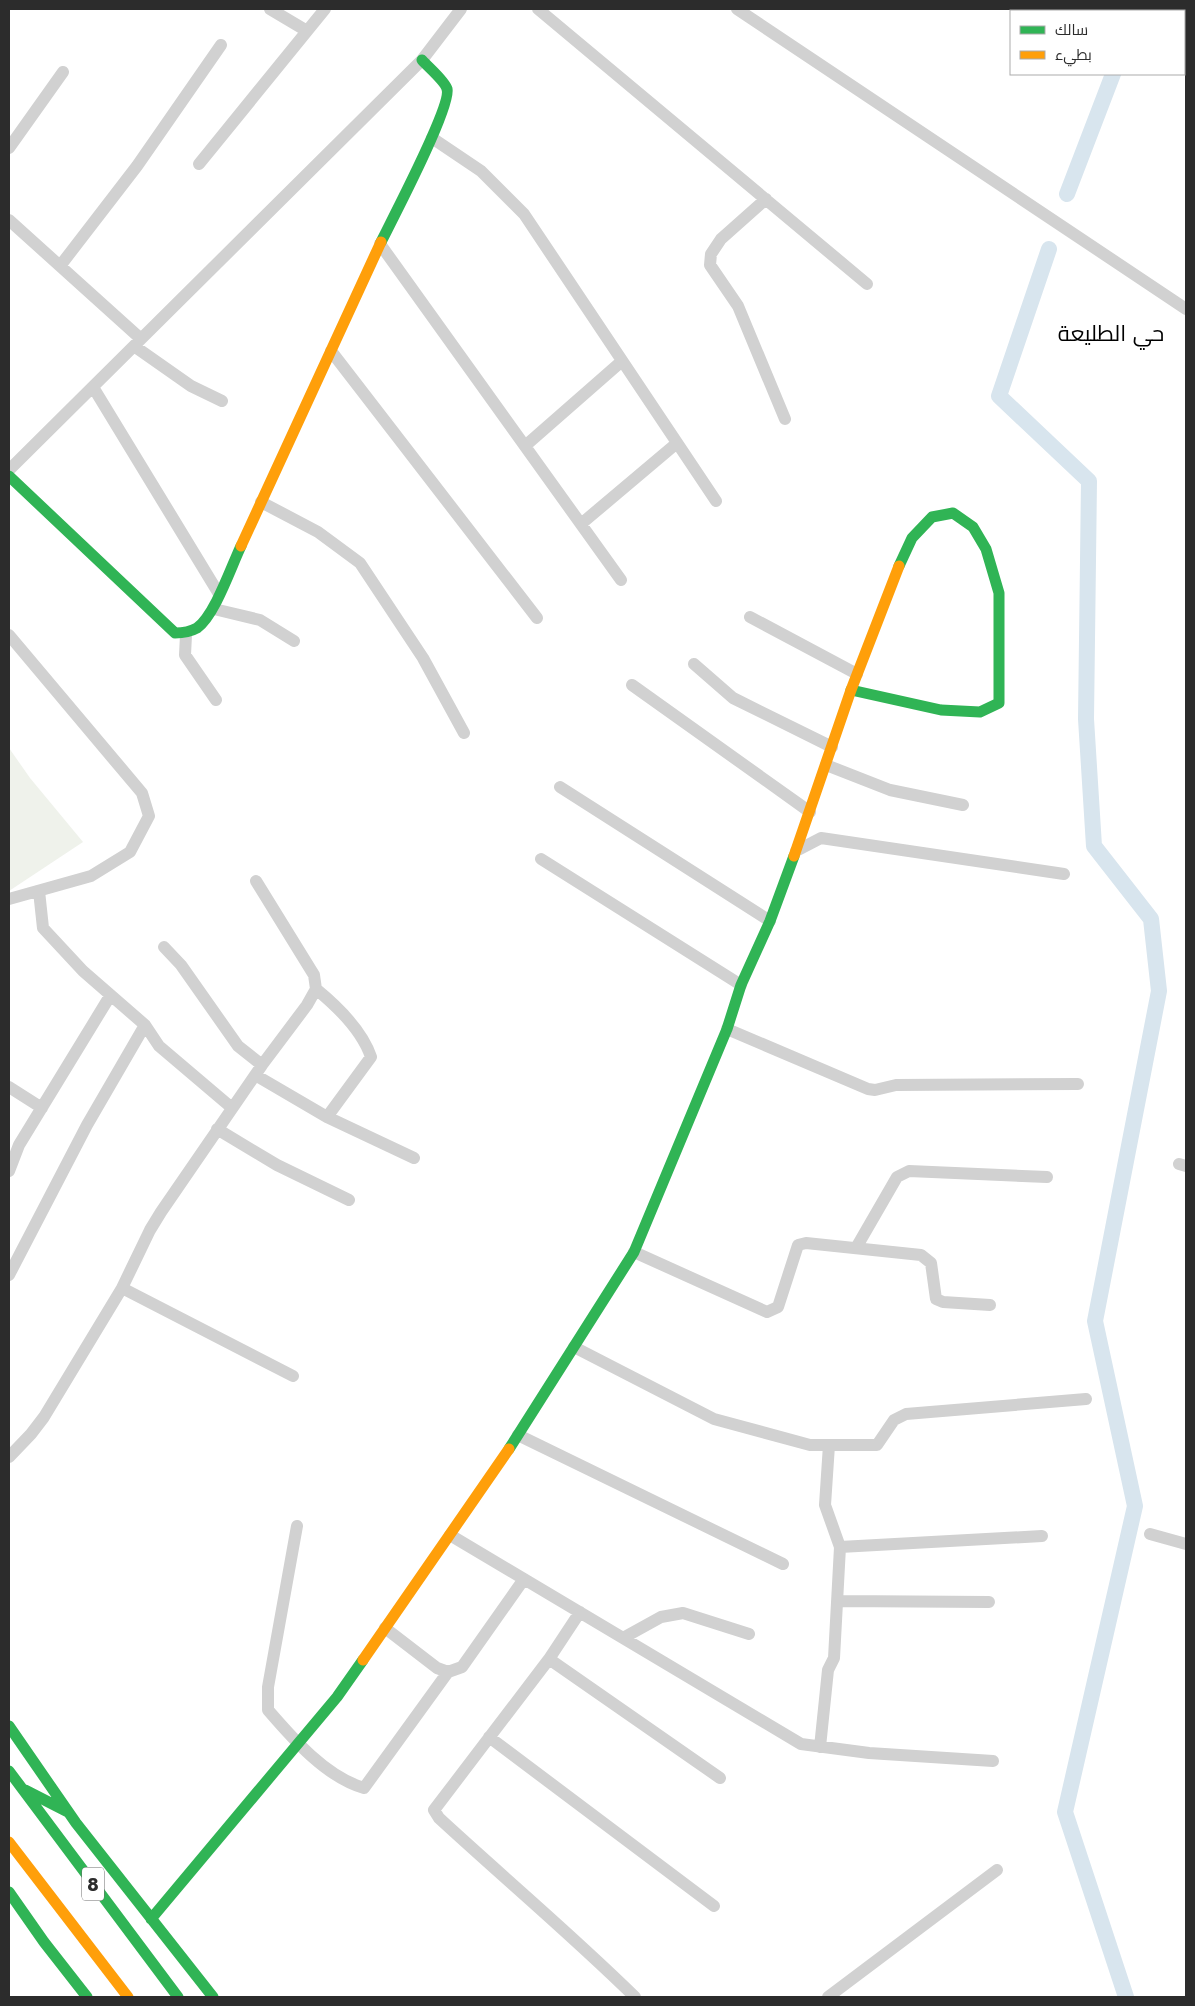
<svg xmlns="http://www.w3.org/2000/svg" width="1195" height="2006" font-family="Jost,Cairo,sans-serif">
<rect width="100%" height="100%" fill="#fff"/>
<path fill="#eff2eb" d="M9,748L30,778L83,842L9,891Z"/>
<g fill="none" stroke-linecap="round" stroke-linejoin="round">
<path stroke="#d8e5ee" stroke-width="16" d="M1137,11L1138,9
M1067,194L1113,74
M1049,249L999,396L1089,481L1086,719L1094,846L1151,919L1159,991L1095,1321L1135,1506L1065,1812L1126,1997"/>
<path stroke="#d1d1d1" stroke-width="12" d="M270,9L307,31
M538,9L867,284
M737,9L1186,309
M432,138L481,171L524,214L716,501
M9,148L63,72
M199,164L325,9
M766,199L721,239L711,254L710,265L738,306L785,419
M9,220L141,339
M380,244L621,580
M60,266L137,166L221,45
M134,346L191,386L222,401
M331,351L537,618
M93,387L219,594
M525,446L622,361
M9,470L422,60L461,9
M261,502L318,532L360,563L423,658L464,733
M581,524L677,443
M214,609L260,620L294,641
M750,617L857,674
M9,635L142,793L149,816L130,852L91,876L9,899
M186,635L185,655L216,700
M694,664L733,698L832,747
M632,685L810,812
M826,765L890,790L963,805
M560,787L770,921
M796,851L821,838L1064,874
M541,859L741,985
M39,891L43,928L83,971L145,1025L159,1046L232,1108
M164,947L181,965L238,1046L262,1065
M316,989C338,1007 362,1030 371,1057L327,1117
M727,1029L868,1089L875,1090L896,1085L1078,1084
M255,1075L327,1117L414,1158
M9,1087L42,1108
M217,1129L277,1165L349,1200
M1179,1164L1186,1166
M9,1171L19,1145L110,996
M856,1248L897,1177L909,1171L1047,1177
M634,1252L767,1312L778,1307L798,1245L806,1243L921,1255L931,1263L936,1299L943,1302L990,1305
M9,1275L87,1125L145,1025
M122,1288L293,1376
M574,1347L714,1419L810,1445H877L894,1420L906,1414L1086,1399
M518,1435L783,1564
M9,1457L31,1434L44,1417L122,1288L150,1230L161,1212L262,1065L307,1005L316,989L314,975L256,881
M297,1526L268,1687V1710C293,1739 326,1777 364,1788L448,1672
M1150,1534L1186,1544
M450,1535L801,1744L869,1753L993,1761
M840,1547L1042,1536
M837,1601L989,1602
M580,1612L549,1659L720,1778
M385,1628L437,1668L448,1672L462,1667L524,1579
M623,1638L661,1617L683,1613L749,1634
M549,1659L434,1810L439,1818C504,1878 572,1935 635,1997
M489,1737L714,1906
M820,1747L828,1670L834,1658L840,1547L825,1505L829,1445
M828,1997L997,1870"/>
<path stroke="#30b455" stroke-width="11" d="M381,242C392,220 452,105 447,89C445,81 428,67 422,60
M9,476L175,633C183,633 190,632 197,628C215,615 231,567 241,546
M851,690L941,710L980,712L999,703V593L986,549L973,527L953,513L932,517L912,538L899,566
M509,1449L634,1252L727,1029L741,985L770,921L794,856
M9,1726L76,1823L213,1997
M9,1771L178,1997
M25,1790L68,1812
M9,1892L44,1942L87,1997
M151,1919L337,1697L363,1660"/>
<path stroke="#ff9f0a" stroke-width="11" d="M241,546L381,242
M794,856L851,690L899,566
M363,1660L509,1449
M9,1842L128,1997"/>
</g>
<g text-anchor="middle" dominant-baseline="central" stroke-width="5" stroke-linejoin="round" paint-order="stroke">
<rect fill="#fff" stroke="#6b6b6b" stroke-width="1" x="82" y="1867.5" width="22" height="33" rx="4"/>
<g font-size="19" font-weight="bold" fill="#2c2c2c">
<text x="93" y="1884">8</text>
</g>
<g font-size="22" fill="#000" stroke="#fff">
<text x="1111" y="333">حي الطليعة</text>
</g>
</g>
<rect width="1195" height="2006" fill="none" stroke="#2c2c2c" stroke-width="20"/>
<rect x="1010" y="10" width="175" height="65" fill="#ffffff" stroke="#ababab"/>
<rect x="1020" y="26" width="25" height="8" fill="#30b455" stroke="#ababab"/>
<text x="1055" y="35" font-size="15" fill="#2c2c2c">سالك</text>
<rect x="1020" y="51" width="25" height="8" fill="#ff9f0a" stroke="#ababab"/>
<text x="1055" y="60" font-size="15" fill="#2c2c2c">بطيء</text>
</svg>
